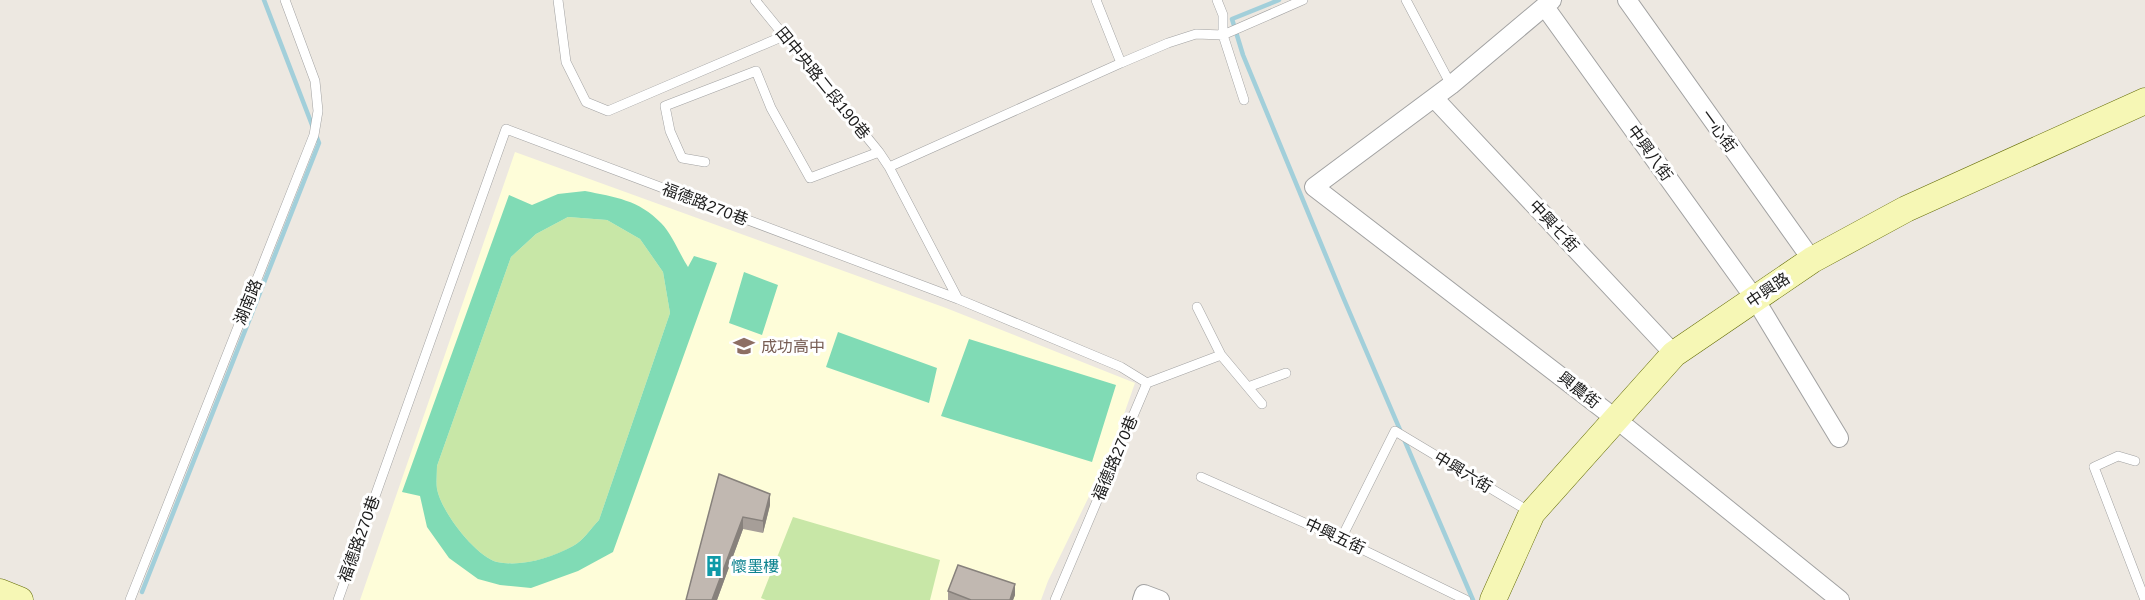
<svg xmlns="http://www.w3.org/2000/svg" width="2145" height="600" font-family="Arial,'Noto Sans TC',sans-serif">
<rect width="100%" height="100%" fill="#ede8e1"/>
<path fill="#fefdd9" d="M515,152L946,308L1135,383L1111,451L1048,581L1041,600H360Z"/>
<path fill="#c8e7a7" d="M568,217L607,220L640,239L663,272L670,313L599,520C591,528 583,541 573,546C552,558 522,567 497,562C475,556 441,511 437,489C436,482 437,474 437,466L511,257L536,234Z
M793,517L940,560L930,600H766L761,598Z"/>
<path fill="#80dbb5" fill-rule="evenodd" d="M585,191C615,197 639,200 661,223C672,234 679,253 688,267L694,256L717,263L613,552L578,571L531,588L500,585L478,579L449,558L427,527L420,496L402,492L509,195L532,205L558,194ZM568,217L607,220L640,239L663,272L670,313L599,520C591,528 583,541 573,546C551,558 522,567 497,562C475,556 441,511 437,489C436,482 437,474 437,466L511,257L536,234Z
M744,272L778,285L762,335L729,323Z
M838,332L937,368L929,403L826,367Z
M969,339L1116,385L1092,462L941,416Z"/>
<g fill="none" stroke-linecap="round" stroke-linejoin="round">
<path stroke="#a2cfda" stroke-width="4.5" d="M1279,0L1232,19L1243,55L1343,297L1473,600
M142,592L319,143L264,0"/>
<defs>
<path id="lane" d="M558,0L566,62L586,102L608,111L786,35
M755,0L879,152L889,167
M1096,0L1121,63L1168,43L1196,34L1223,35L1303,0
M1217,0L1223,15V35L1244,100
M1406,0L1451,85
M705,162L682,158L670,131L665,106L756,71L771,108L810,178L879,152
M958,299L889,167L1121,63
M1197,307L1221,355L1262,404
M1147,383L1221,355
M1248,387L1286,373
M2135,461L2118,456L2094,467L2145,600
M1201,477L1341,539L1466,600
M1341,539L1395,431L1530,512
M130,600L314,135L318,111L315,81L285,0
M338,600L506,129L958,299L1121,367L1147,383L1055,600"/>
<path id="street" d="M1552,0L1451,85L1314,187L1616,419L1840,600
M1627,0L1812,260
M1545,7L1755,299L1839,438
M1434,98L1674,354
M1142,600L1144,594L1160,600"/>
<path id="secondary" d="M0,592L20,600
M1493,600L1532,513L1674,354L1812,260L1906,209L2145,101"/>
</defs>
<use href="#lane" stroke="#a2a2a2" stroke-width="10"/>
<use href="#street" stroke="#a2a2a2" stroke-width="20"/>
<use href="#secondary" stroke="#656d07" stroke-width="27"/>
<use href="#lane" stroke="#fff" stroke-width="9"/>
<use href="#street" stroke="#fff" stroke-width="18"/>
<use href="#secondary" stroke="#f6f7b5" stroke-width="26"/>
</g>
<path fill="#a69e98" d="M719,474L770,505L763,533L743,529L717,600H686Z
M948,591L1015,595L1013,600H948Z"/>
<path fill="#87817c" d="M770,494V505L763,533V521Z
M743,517V529L717,600H712Z
M1015,584V595L1013,600H1010Z"/>
<path fill="#c1b8b1" stroke="#87817c" stroke-width="1.5" d="M719,474L770,494L763,521L743,517L712,600H686Z
M958,565L1015,584L1010,600H971L948,591Z"/>
<defs>
<symbol id="school-bare" viewBox="-9 -9 18 18"><path d="M0-5L7-2L0 1L-7-2ZM-4 1L0 2.5L4 1V4Q0 6-4 4Z" fill="#8d6e63" stroke="#fff" stroke-width="2.5" paint-order="stroke"/></symbol>
<symbol id="building-bare" viewBox="-9 -9 18 18"><path d="M-4-6H4V6H1V3H-1V6H-4ZM-2.5-4.3h1.7v1.8h-1.7ZM.8-4.3h1.7v1.8H.8ZM-2.5-1h1.7V.8h-1.7ZM.8-1h1.7V.8H.8Z" fill="#0f9aa8" stroke="#fff" stroke-width="2.5" paint-order="stroke"/></symbol>
</defs>
<g fill-rule="evenodd">
<use href="#school-bare" x="729" y="331" width="30" height="30"/>
<use href="#building-bare" x="699" y="551" width="30" height="30"/>
</g>
<g text-anchor="middle" dominant-baseline="central" stroke-width="6" stroke-linejoin="round" paint-order="stroke">
<g font-size="16" fill="#1b1b1b" stroke="#fff">
<text transform="translate(823 83) rotate(51)">田中央路二段190巷</text>
<text transform="translate(1719 131) rotate(54)">一心街</text>
<text transform="translate(1650 153) rotate(54)">中興八街</text>
<text transform="translate(705 204) rotate(21)">福德路270巷</text>
<text transform="translate(1554 226) rotate(47)">中興七街</text>
<text transform="translate(1768 290) rotate(-34)">中興路</text>
<text transform="translate(248 302) rotate(-68)">湖南路</text>
<text transform="translate(1579 390) rotate(38)">興農街</text>
<text transform="translate(1115 458) rotate(-67)">福德路270巷</text>
<text transform="translate(1463 472) rotate(31)">中興六街</text>
<text transform="translate(1335 536) rotate(25)">中興五街</text>
<text transform="translate(359 539) rotate(-70)">福德路270巷</text>
</g>
<g font-size="16" fill="#785e54" stroke="#fff" text-anchor="start">
<text x="761" y="346">成功高中</text>
</g>
<g font-size="16" fill="#0d838f" stroke="#fff" text-anchor="start">
<text x="731" y="566">懷墨樓</text>
</g>
</g>
</svg>
